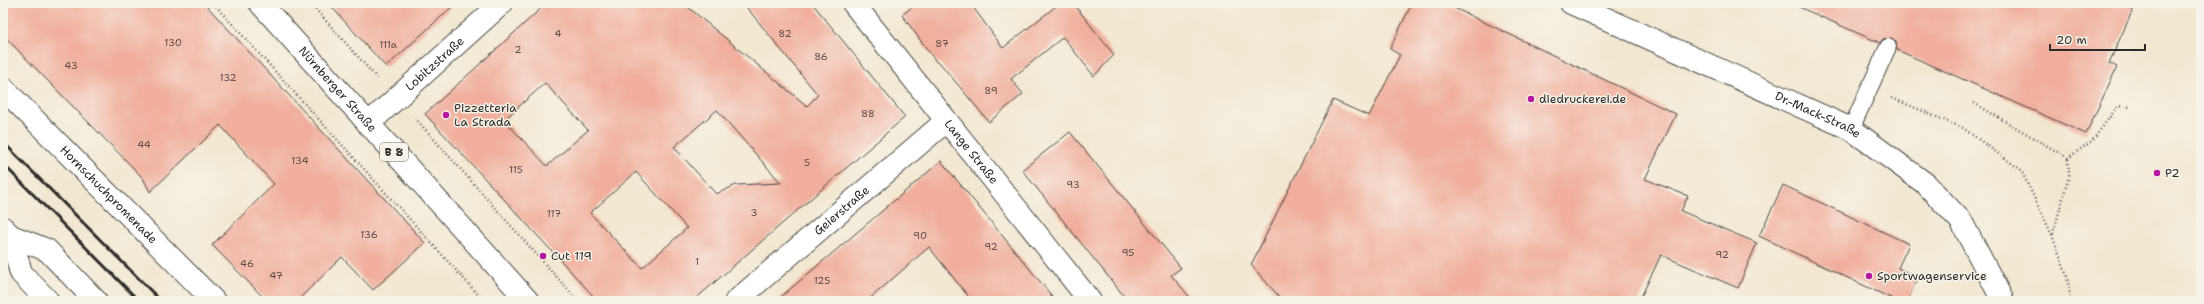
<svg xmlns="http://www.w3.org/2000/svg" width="2204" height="304" font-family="'Shantell Sans',sans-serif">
<rect width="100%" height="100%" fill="#f7f3e8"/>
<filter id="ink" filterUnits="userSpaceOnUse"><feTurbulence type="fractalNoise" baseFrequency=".025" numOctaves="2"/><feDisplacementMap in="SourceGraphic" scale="8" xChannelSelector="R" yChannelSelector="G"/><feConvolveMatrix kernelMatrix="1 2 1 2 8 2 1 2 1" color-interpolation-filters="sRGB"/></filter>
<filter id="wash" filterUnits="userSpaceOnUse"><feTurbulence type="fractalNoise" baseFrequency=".012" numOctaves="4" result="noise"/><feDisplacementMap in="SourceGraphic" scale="16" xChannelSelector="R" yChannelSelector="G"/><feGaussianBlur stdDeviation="0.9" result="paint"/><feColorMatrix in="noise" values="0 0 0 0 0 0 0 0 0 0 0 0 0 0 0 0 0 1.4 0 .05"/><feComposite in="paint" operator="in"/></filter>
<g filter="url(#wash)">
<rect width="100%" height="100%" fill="#f2e8d1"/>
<g id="blocks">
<path fill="#f1ae9c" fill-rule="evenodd" d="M3,3H204L425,243L373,290L342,257L297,301H267L212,245L274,184L220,125L150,192L143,178L3,35Z
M328,3H456L386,67Z
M547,3H683L807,106L818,95L743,3H812L905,117L693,301H598L425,114ZM545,83L588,130L547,166L504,120ZM717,110L781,183L736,185L716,194L674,147ZM636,172L687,228L642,268L590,213Z
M917,3H970L1003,48L1060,3H1073L1114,55L1094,76L1063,37L1011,79L1023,94L989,122L939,62L937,63L902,15Z
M1412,3H1444L1676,114L1645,179L1688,196L1681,211L1757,243L1738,288L1661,255L1639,301H1283L1251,265L1333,100L1369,116L1400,55L1390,49Z
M1790,3H2136L2109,63L2117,67L2086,134L1897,50L1896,42L1892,38L1883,39L1880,43Z
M1070,132L1181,268L1171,275L1193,301H1128L1022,170Z
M941,161L1056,301H972L929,247L867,301H776Z
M1783,185L1909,244L1898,268L1918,278L1907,301H1897L1759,236Z"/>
</g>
</g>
<g filter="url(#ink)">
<use href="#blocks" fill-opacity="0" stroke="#494744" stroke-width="1"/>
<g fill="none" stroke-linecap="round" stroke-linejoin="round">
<defs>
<path id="service" d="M1851,129L1888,47"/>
<g id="minor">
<path id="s1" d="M853,3L1090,301"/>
<path id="s2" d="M1571,3L1851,129L1926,184L1961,221L2003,301"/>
<path id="s3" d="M368,124L502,3"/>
<path d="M3,228L11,236L47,250L96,301"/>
<path d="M11,236L21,273L48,301"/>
<path id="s4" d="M736,301L946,121"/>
</g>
<g id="primary">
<path id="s5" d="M260,3L528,301"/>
<path id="s6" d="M3,88L214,301"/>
</g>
</defs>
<use href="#service" stroke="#494744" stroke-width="18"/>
<use href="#minor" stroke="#494744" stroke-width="24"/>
<use href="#primary" stroke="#494744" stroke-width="24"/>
<path stroke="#494744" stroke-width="2.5" stroke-dasharray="1 3" stroke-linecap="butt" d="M213,3L484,301
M310,3L377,78
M1892,98L1963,128L2021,170L2052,235L2067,276L2071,301
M1974,103L2068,158L2092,141L2118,106L2132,107
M415,118L578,301
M2053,234L2069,176L2068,158"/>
<use href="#service" stroke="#fff" stroke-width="16"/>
<use href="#minor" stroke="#fff" stroke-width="22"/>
<use href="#primary" stroke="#fff" stroke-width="22"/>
<path stroke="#2b2b2b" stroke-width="3" d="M3,142L161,301
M3,164L139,301"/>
</g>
</g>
<g fill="#b5179e" stroke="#f7f3e8" stroke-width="1.5">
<circle cx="1531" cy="99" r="4"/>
<circle cx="446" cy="115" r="4"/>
<circle cx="2157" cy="173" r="4"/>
<circle cx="543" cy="256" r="4"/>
<circle cx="1869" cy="276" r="4"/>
</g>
<g text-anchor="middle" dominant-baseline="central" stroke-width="3" stroke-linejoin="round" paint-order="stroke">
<g font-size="10" fill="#5c4c47">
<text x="558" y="33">4</text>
<text x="785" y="33">82</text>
<text x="173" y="42">130</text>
<text x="942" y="43">87</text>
<text x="388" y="44">111a</text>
<text x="518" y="49">2</text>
<text x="821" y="56">86</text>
<text x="71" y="65">43</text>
<text x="228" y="77">132</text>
<text x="991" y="90">89</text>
<text x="868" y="113">88</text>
<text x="144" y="144">44</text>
<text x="300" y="160">134</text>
<text x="807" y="162">5</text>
<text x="516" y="169">115</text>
<text x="1073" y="184">93</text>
<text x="754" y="212">3</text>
<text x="554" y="213">117</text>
<text x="369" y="234">136</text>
<text x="920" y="235">90</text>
<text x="991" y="246">92</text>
<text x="1128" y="252">95</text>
<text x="1722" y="254">92</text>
<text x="697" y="261">1</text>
<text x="247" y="263">46</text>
<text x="276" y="275">47</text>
<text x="822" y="280">125</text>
</g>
<rect fill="#f7f3e8" stroke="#686764" stroke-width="1" x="380" y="143" width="28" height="18" rx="3"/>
<g font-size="11" font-weight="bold" fill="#2b2b2b">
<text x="394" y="152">B 8</text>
</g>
<g font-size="12" fill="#2b2b2b" stroke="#f7f3e8">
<text stroke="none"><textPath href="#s3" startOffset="90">Lobitzstraße</textPath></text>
<text stroke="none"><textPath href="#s5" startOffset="116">Nürnberger Straße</textPath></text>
<text stroke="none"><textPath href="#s2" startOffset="271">Dr.-Mack-Straße</textPath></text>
<text stroke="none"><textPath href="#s1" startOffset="190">Lange Straße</textPath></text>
<text stroke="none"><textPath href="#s6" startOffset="150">Hornschuchpromenade</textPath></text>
<text stroke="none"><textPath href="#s4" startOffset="139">Geierstraße</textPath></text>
</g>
<g font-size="12" fill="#2b2b2b" stroke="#f7f3e8" text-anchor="start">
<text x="1539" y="99">diedruckerei.de</text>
<text x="454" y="108">Pizzetteria<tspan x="454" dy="14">La Strada</tspan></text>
<text x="2165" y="173">P2</text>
<text x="551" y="256">Cut 119</text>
<text x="1877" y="276">Sportwagenservice</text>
</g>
</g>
<rect width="2204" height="304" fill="none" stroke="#f7f3e8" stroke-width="16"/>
<path d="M2050 44v6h95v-6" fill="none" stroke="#2b2b2b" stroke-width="2"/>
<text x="2056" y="44" font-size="12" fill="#2b2b2b" stroke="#f7f3e8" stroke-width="3" paint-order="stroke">20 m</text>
</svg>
